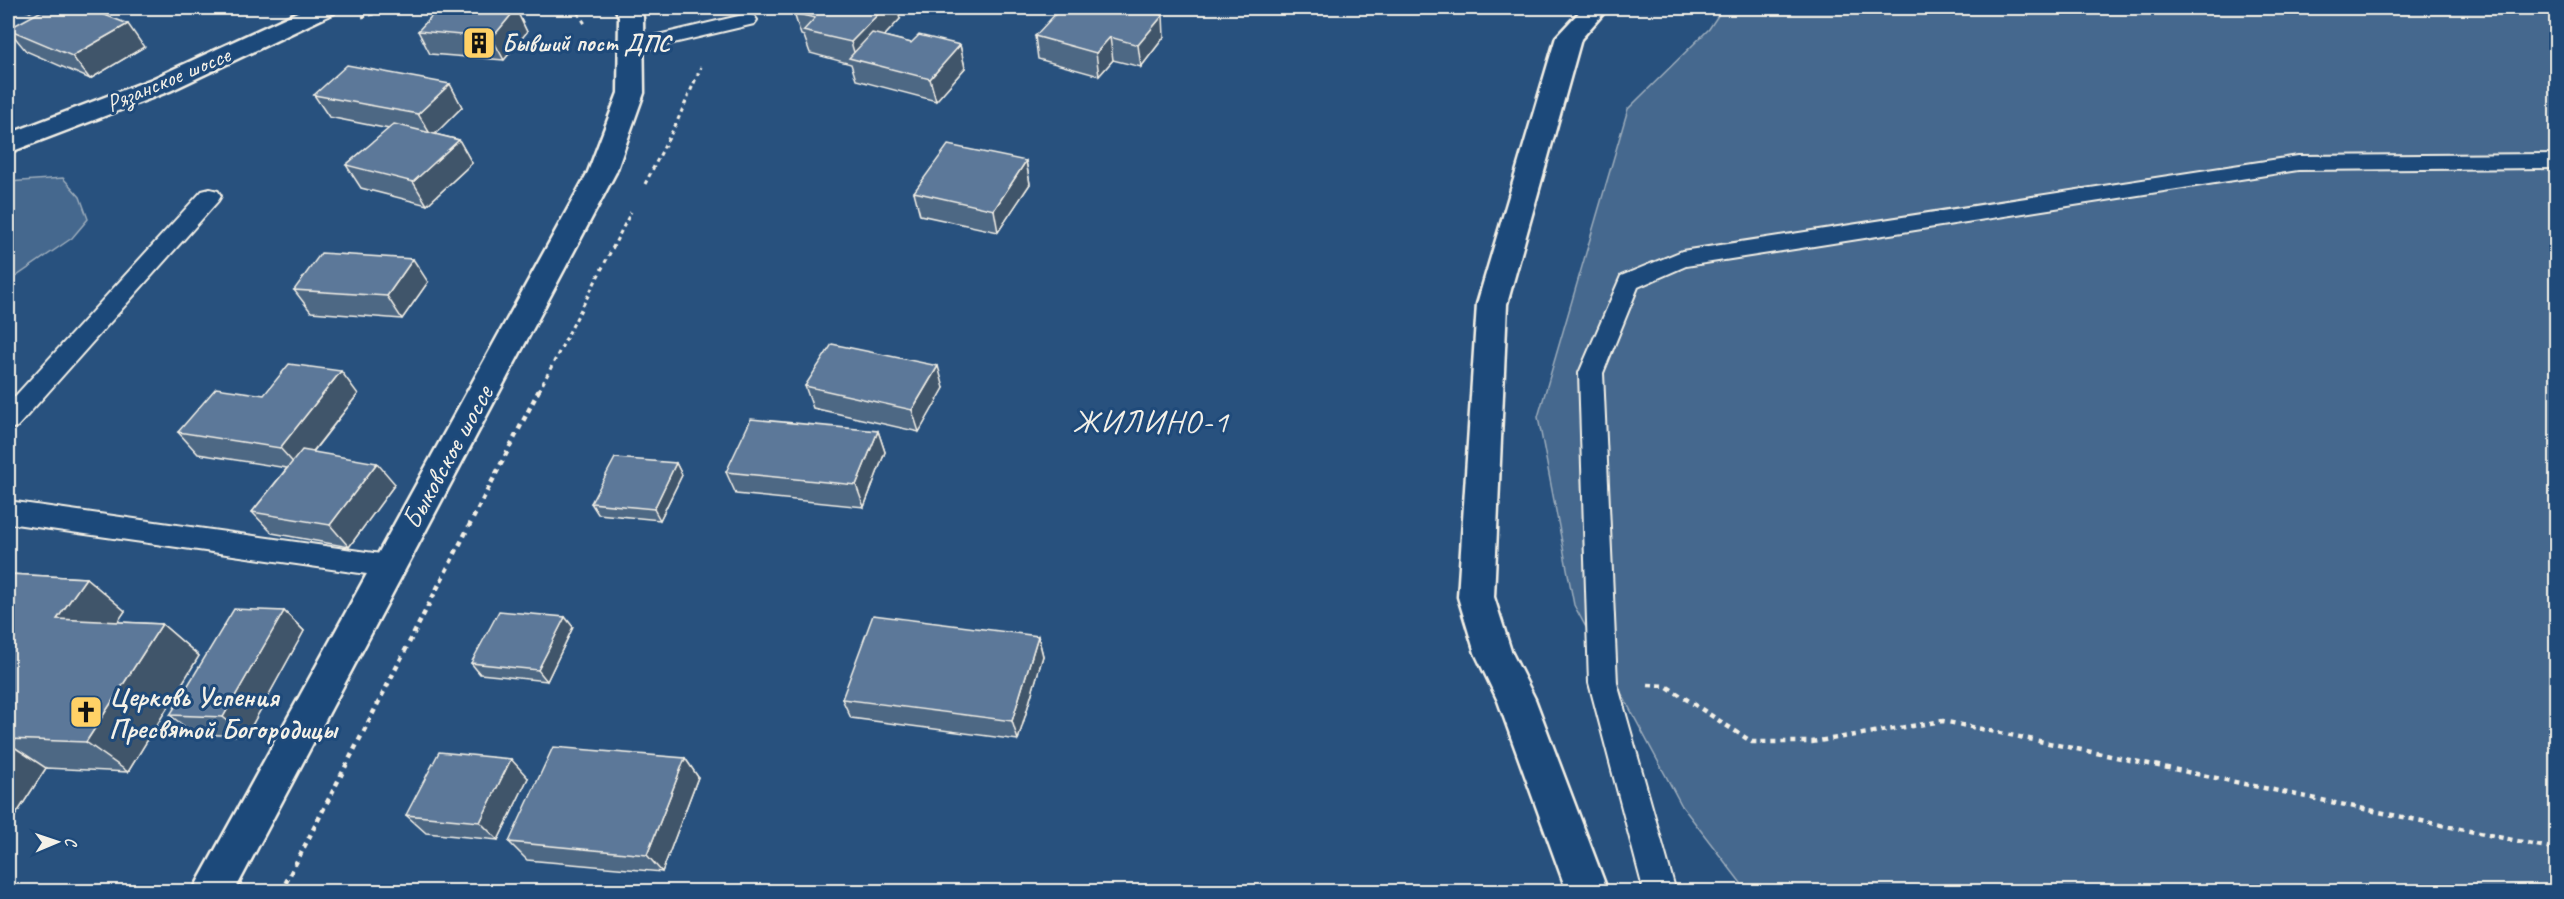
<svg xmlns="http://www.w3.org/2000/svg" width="2564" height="899" font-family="Caveat,sans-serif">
<rect width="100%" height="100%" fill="#28517e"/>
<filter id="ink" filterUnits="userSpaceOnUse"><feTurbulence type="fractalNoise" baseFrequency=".0167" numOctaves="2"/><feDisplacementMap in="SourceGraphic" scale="12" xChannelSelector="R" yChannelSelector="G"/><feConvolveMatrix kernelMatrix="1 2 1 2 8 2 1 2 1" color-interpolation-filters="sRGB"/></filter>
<g filter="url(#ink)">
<path fill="#45688e" stroke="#9cacbb" stroke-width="1.5" d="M1723,8H2556V891H1747L1682,806L1574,605L1538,417L1628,109L1709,29Z
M63,178L80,197L88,219L72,238L8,282V182Z"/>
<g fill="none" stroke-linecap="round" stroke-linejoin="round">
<defs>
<path id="lane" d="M747,14L754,16L757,20L754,24L631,53L624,51L621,47L624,43Z
M2556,154V168L2298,170L1686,266L1638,287L1603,373L1617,683L1676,892H1644L1589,683L1579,373L1621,276L1682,251L2298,156Z
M210,189L218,191L221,196L218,201L17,427L8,429V404L202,191Z
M8,501L388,555L398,558L402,566L398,574L388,577L8,523Z"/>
<path id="street" d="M1583,8H1608L1581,39L1507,304L1494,597L1511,651L1535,699L1608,892H1567L1498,701L1475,653L1458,597L1477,304L1556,37Z"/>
<path id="primary" d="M306,8H337L334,13L170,91L8,153V134L152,79Z
M615,8H639L643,17L644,93L616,172L234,892H192L588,172L618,93L619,17Z"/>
</defs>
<use href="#lane" stroke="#f4f1e8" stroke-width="4"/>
<use href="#street" stroke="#f4f1e8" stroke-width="5"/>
<use href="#primary" stroke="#f4f1e8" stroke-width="5"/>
<path stroke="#f4f1e8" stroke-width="3" stroke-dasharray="4 4" stroke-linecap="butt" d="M563,8L577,12L586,25
M362,17L396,8
M645,184L676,124L701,67
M539,391L631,212"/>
<path stroke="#f4f1e8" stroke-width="4.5" stroke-dasharray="5 5" stroke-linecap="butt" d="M1648,685L1666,686L1752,742H1812L1943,721L2556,849
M281,892L539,390"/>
<use href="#lane" fill="#1f4a7a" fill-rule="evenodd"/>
<use href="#street" fill="#1f4a7a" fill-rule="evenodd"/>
<use href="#primary" fill="#1f4a7a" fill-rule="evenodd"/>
</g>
<path fill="#4e6784" stroke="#f4f1e8" stroke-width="1.5" d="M18,8H38L30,12Z
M516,9L527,32L504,60L430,54L418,31Z
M794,13L900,19L884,36L911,43L960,45L965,68L936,101L856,80L851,64L810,53L804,36L801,35Z
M8,29L144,47L90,79L26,51Z
M1035,36L1164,37L1141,67L1113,60L1099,76L1038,59Z
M450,84L462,107L434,134L459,140L472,163L427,205L361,188L346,165L389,129L329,117L314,95Z
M1026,161L1030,184L998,232L920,215L914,192Z
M428,282L402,319L311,312L294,290Z
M805,386L944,388L919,432L813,408Z
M358,394L313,452L395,484L349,547L272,533L252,512L287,468L198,454L178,432L264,395Z
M878,431L885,452L864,507L736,494L726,472Z
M676,463L682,475L660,520L598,514L591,503Z
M8,574L86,578L125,611L117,622L162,624L199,656L128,772L46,768L8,827Z
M284,611L304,631L246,736L194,734L170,715Z
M565,617L573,627L547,681L480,674L471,663Z
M1038,636L1043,656L1018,740L851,718L842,699Z
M685,758L698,777L662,872L527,860L509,842Z
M528,778L498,840L426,833L406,815Z"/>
<path fill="#40546b" stroke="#f4f1e8" stroke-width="1.5" d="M27,8H38L30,12Z
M884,8H897L900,19L861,61L856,59L851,42Z
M516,9L527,32L504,60L492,38Z
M1163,15L1164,37L1141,67L1138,45Z
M128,24L144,47L90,79L72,56Z
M1110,37L1113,60L1099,76L1096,53Z
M960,45L965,68L936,101L930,79Z
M450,84L462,107L432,137L418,114Z
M459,140L472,163L427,205L413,182Z
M1026,161L1030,184L998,232L994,210Z
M413,259L428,282L402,319L387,296Z
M938,366L944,388L919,432L912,410Z
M341,371L358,394L299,469L280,448Z
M878,431L885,452L864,507L856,485Z
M377,463L395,484L349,547L330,525Z
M676,463L682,475L660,520L654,509Z
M86,578L125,611L98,652L57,619Z
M284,611L304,631L246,736L223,717Z
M565,617L573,627L547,681L538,670Z
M162,624L199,656L128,772L86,742Z
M1038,636L1043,656L1018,740L1012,721Z
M8,743L46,768L8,827Z
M685,758L698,777L662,872L647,855Z
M511,759L528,778L498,840L480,822Z"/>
<path fill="#5b7899" stroke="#f4f1e8" stroke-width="1.5" d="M47,8H87L128,24L72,56L8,29Z
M439,8H493L516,9L492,38L418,31Z
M800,8H884L851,42L803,31L815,18L794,13Z
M1061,8H1134L1163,15L1138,45L1110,37L1096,53L1035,36Z
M872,33L911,43L919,35L960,45L930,79L849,58Z
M347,65L450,84L418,114L314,95Z
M394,124L459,140L413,182L346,165Z
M948,145L1026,161L994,210L914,192Z
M321,253L413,259L387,296L294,290Z
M832,344L938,366L912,410L805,386Z
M289,364L341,371L280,448L178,432L216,388L264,395Z
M751,419L878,431L856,485L726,472Z
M302,450L377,463L330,525L252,512Z
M615,458L676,463L654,509L591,503Z
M8,574L86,578L57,619L162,624L86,742L8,739Z
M234,609L284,611L223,717L170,715Z
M499,611L565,617L538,670L471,663Z
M873,615L1038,636L1012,721L842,699Z
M553,747L685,758L647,855L509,842Z
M439,752L511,759L480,822L406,815Z"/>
</g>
<defs>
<symbol id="building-square" viewBox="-11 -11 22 22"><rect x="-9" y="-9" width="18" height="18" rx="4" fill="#ffd166" stroke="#1f4a7a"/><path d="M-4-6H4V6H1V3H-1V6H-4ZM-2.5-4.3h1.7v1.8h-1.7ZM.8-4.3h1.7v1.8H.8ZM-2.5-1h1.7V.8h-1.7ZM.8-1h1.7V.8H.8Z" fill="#111"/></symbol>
<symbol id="church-square" viewBox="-11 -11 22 22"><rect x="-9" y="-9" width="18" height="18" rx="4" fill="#ffd166" stroke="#1f4a7a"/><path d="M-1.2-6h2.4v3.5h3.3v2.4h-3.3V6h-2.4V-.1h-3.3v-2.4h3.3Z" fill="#111"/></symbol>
</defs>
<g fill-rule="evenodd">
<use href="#building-square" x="460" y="24" width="38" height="38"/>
<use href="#church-square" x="67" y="693" width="38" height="38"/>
</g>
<g text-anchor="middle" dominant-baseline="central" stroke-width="6" stroke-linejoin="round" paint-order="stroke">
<g font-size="24" font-weight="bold" fill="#f4f1e8" stroke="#1f4a7a" text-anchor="start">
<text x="502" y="43">Бывший пост ДПС</text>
</g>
<g font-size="24" fill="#f4f1e8" stroke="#1f4a7a">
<text transform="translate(168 79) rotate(-23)">Рязанское шоссе</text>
</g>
<g font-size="28" fill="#f4f1e8" stroke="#1f4a7a">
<text transform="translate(447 457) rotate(-61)">Быковское шоссе</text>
</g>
<g font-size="28" font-weight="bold" fill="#f4f1e8" stroke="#1f4a7a" text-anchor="start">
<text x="109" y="696">Церковь Успения<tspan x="109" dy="32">Пресвятой Богородицы</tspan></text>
</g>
<g font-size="32" letter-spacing="1.5" fill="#f4f1e8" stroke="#1f4a7a">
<text x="1151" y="421">ЖИЛИНО-1</text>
</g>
</g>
<rect width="2564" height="899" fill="none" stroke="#1f4a7a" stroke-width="30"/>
<rect x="15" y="15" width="2534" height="869" fill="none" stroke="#f4f1e8" stroke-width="2" filter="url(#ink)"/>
<g transform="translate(57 842) rotate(88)" stroke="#1f4a7a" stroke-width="4.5" paint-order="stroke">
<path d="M0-4.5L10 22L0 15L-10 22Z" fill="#f4f1e8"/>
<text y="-9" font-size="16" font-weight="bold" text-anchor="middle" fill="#f4f1e8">С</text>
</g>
</svg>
